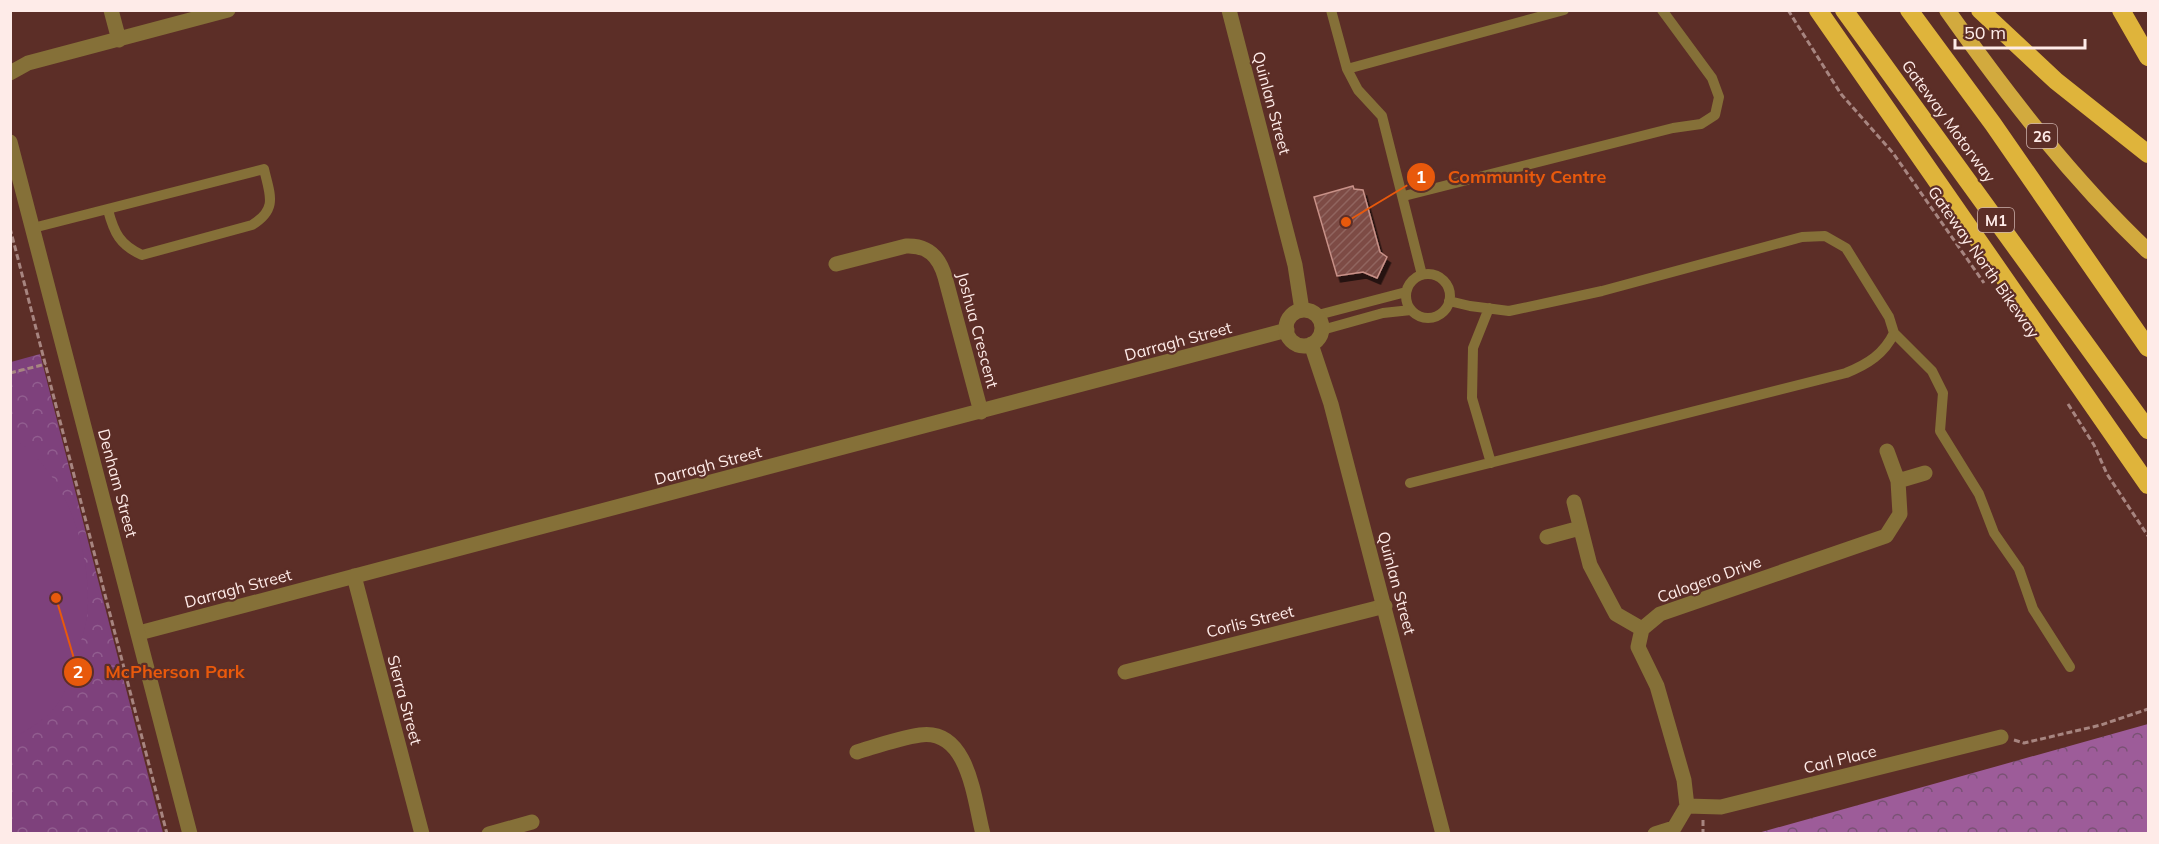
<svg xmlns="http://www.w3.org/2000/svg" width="2159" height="844" font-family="Mulish,sans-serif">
<defs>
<pattern id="forest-crowns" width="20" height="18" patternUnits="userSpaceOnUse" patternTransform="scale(1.5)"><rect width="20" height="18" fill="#9d5c99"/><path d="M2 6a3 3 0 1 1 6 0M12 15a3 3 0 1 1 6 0" fill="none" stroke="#795274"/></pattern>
<pattern id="park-crowns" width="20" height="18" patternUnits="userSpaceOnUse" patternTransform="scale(1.5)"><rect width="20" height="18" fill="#7e417c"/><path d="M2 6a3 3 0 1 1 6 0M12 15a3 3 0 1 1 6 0" fill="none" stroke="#915d8f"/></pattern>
<pattern id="building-hatch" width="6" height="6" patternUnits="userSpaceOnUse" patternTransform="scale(1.5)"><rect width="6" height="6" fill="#7d4b44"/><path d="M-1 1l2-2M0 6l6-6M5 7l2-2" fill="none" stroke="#90655f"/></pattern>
<filter id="shadow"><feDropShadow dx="3.5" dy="6" stdDeviation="0" flood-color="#0009"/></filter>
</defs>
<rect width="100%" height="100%" fill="#5c2e27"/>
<path fill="url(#forest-crowns)" d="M2148,724V833H1758Z"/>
<path fill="url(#park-crowns)" d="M40,354L163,833L11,834V362Z"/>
<path fill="#7e417c" d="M11,437C64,469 89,543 88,604C88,625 78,650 71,670C68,679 66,692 60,700C49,719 29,729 11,739Z"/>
<path fill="url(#building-hatch)" stroke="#c89188" stroke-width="1.5" filter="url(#shadow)" d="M1353,186L1354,189L1363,190L1380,252L1387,257L1377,278L1363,272L1337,276L1314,197Z"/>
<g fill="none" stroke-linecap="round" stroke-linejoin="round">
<path stroke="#a78580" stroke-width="3" stroke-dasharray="6 3" stroke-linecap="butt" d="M1788,10L1841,94L1893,153L1984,283
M10,228L167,834
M10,373L46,364
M2068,404L2094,445L2107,474L2148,536
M2014,740L2024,743L2101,725L2148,709
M1703,820V834"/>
<path stroke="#857038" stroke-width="10" d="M1331,10L1347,69L1358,90L1382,116L1422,275
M1347,69L1564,10
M1404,196L1673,128L1701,124L1715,115L1719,97L1712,78L1662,10
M33,228L264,169C270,195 278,209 252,225L142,255C120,245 114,233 108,210
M1406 296a22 22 0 1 1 44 0a22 22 0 1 1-44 0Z
M1489,308L1473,348L1472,398L1491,463
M1318,315L1406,292
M1322,330L1383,313L1411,310
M1894,333L1932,371L1943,393L1940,431L1979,494L1994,533L2019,569L2033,609L2070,667
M1410,483L1846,373C1868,364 1884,354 1894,333L1889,317L1846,248L1825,236L1802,237L1602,291L1509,311L1470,306L1449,301"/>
<path stroke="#857038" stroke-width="15" d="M111,10L119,40
M10,73L28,63L228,10
M836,264L906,246C928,245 939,256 945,277L981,412
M1898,481L1925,473
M1574,502L1590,565L1616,614L1642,629
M1547,537L1580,528
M354,576L422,834
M139,633L1287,330
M1125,672L1385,606
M857,752C877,746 899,738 920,735C969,728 974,800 983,834
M1687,806L1721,807L2001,737
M489,834L532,822
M1655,834L1674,828L1687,806L1684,780L1657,686L1638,647L1642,629L1660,614L1886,536L1900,514L1898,481L1887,451"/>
<path stroke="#857038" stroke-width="15" d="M1229,10L1295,265L1302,310
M10,142L190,834
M1286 328a18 18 0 1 1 36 0a18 18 0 1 1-36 0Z
M1311,344L1331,404L1443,834"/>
<path stroke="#d2aa3e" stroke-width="16" d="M1947,10C2008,96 2072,179 2148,251"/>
<path stroke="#dfb43b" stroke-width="18" d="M1818,10L2148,485
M1844,10L2148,430
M1909,10L1993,124L2148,348
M1980,10L2056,81L2148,154
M2121,10L2148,57"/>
</g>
<g text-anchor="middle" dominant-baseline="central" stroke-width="4.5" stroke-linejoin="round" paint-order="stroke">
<g fill="#5c2e27" stroke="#cdb2ae" stroke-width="1.5">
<rect x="2027" y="124" width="30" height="24" rx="4.5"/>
<rect x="1978" y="208" width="36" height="24" rx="4.5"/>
</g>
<g font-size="15" font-weight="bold" fill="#feebe8">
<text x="2042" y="136">26</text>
<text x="1996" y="220">M1</text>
</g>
<g font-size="16" fill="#feebe8" stroke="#5c2e27">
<text transform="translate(1272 103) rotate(75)">Quinlan Street</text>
<text transform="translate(1949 121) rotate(54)">Gateway Motorway</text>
<text transform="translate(1984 262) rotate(55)">Gateway North Bikeway</text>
<text transform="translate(978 330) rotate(75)">Joshua Crescent</text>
<text transform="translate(1178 341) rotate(-15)">Darragh Street</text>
<text transform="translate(708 465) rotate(-15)">Darragh Street</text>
<text transform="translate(118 483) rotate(75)">Denham Street</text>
<text transform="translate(1709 579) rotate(-20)">Calogero Drive</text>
<text transform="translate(1397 583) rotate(75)">Quinlan Street</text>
<text transform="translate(238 588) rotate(-15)">Darragh Street</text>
<text transform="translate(1250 621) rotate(-14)">Corlis Street</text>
<text transform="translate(405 700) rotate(75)">Sierra Street</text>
<text transform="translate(1840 759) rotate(-14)">Carl Place</text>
</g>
</g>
<path fill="none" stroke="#e8590c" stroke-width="2" d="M1346 222L1421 177M56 598L78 672"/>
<g fill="#e8590c" stroke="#5c2e27" stroke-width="2">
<circle cx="1346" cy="222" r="6"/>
<circle cx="56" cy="598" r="6"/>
<circle cx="1421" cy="177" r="15"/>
<circle cx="78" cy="672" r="15"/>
</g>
<g font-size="18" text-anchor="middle" font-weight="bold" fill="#fff">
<text x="1421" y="183">1</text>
<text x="78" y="678">2</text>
</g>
<g font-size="18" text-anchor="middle" font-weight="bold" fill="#e8590c" stroke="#5c2e27" stroke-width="4.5" stroke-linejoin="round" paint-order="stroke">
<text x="1527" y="183">Community Centre</text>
<text x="175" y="678">McPherson Park</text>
</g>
<rect width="2159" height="844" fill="none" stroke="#feebe8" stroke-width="24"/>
<path d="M1955 39v9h130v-9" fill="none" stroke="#feebe8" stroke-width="3"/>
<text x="1964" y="39" font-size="18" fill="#feebe8" stroke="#5c2e27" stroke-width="4.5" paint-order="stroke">50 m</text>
</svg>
